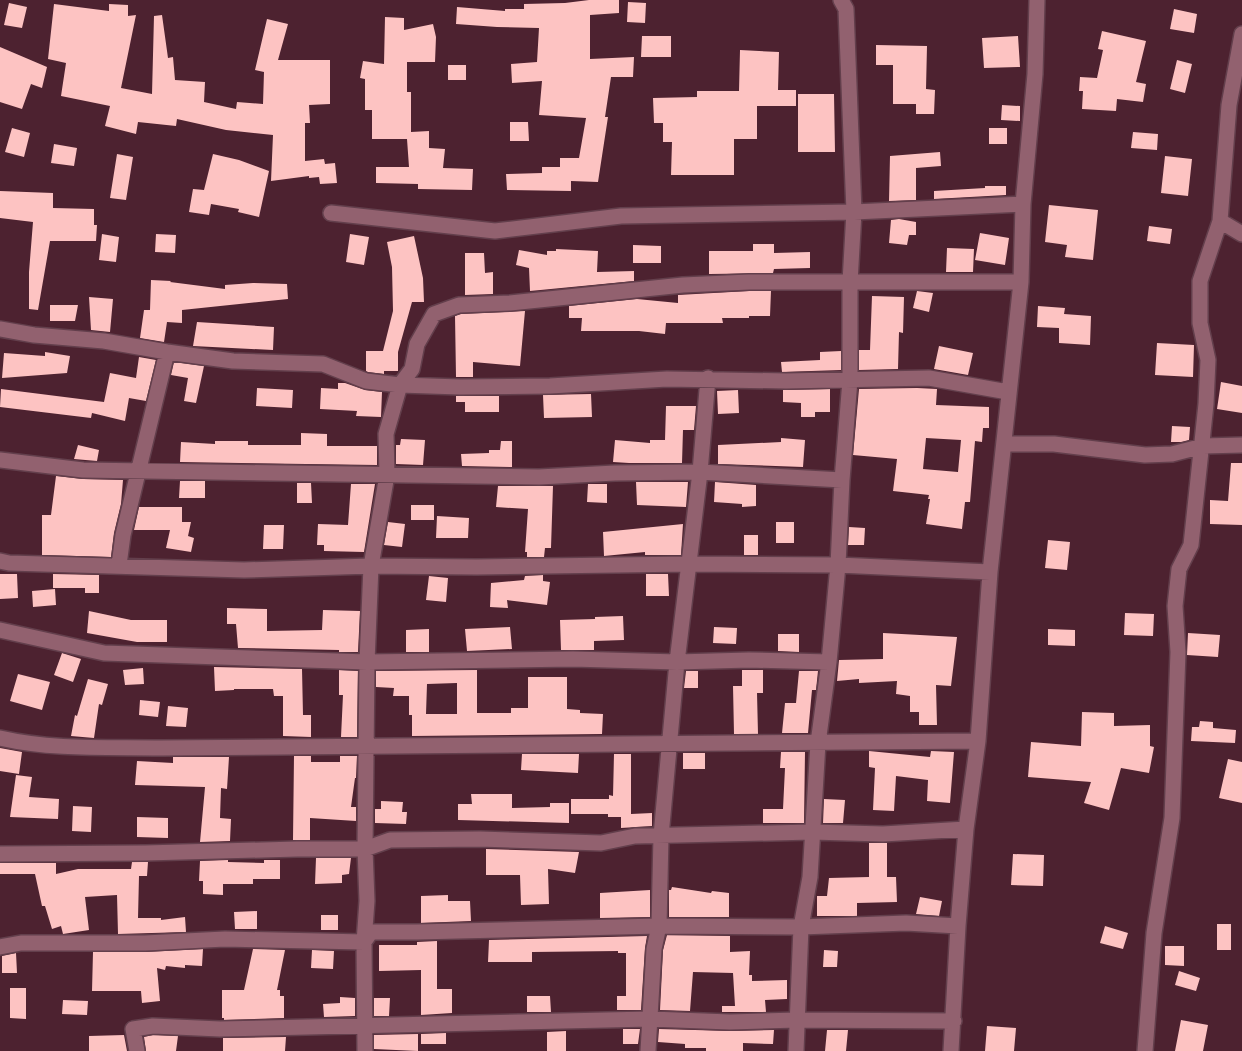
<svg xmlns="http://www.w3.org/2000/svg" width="1242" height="1051" font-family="Lora,serif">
<rect width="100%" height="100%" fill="#4d2230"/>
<path fill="#fdc3c2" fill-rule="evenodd" d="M589,0H619V13L590,15V59L634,57L633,77H611L605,117H608L598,182L571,181V191L507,190L506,174L542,173V167H560V158H579L586,118L539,115L542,81L512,83L511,64L537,62L539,28L497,27L456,24L457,7L505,11V9H524V4L565,3Z
M628,2L646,3L645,23L627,22Z
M9,3L27,7L22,28L4,25Z
M54,4L109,11V4L128,5V16L136,15L121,88L152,94L154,16L162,15L168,58L173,57L175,80L205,82L204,102L236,109L237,102L263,104L264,72L255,70L267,19L288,24L278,60H330V104L309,105L310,123H305V161L324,159L325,164L335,163L337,183L320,184L319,177L309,178V176L271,181L273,135L226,130L177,119L176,126L138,122L136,134L105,126L110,106L61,96L66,63L48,59Z
M1174,9L1197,14L1194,33L1170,29Z
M385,17L404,18V30L433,24L436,37L435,62H407V92H411V132L429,131V148L445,149L443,168L473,169L472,190L418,189V184L376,183V167H409L407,139H372V110H365V79L360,78L363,61L384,64Z
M1102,31L1146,41L1136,82L1146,84L1143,102L1117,99L1116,111L1082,109L1083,91H1079L1080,77L1097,78L1103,50L1098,49Z
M642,36H671V57H641Z
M1018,36L1020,67L984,68L982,38Z
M876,45L927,46L926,89L935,90L934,114H916V104H893V65H876Z
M0,47L47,67L42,88L31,84L22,109L0,102Z
M740,50L779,52L778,90H796V106H757V139H734V175H671L672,142H663V123H654L653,98L697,97V91H739Z
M1177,60L1192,64L1185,93L1170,89Z
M448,65H466V80H448Z
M798,94H834L835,152H798Z
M1002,105L1020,106V121L1001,120Z
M510,122H528L529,141H510Z
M12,128L30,133L24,157L5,152Z
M989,128H1007V144H989Z
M1133,132L1158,134L1157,150L1131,148Z
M54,144L77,148L74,166L51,163Z
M940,152L941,166L916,168V200L889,201L890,156Z
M117,154L133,157L126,200L110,198Z
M213,154L239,160L269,171L259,217L238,212L239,209L211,204L209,215L189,212L193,189L204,190Z
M1165,156L1192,159L1188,196L1161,193Z
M985,186H1006V195L934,199V191L985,188Z
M0,191L53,193V208L94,209V225H97L96,241H50L38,310L29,309V272L33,222L0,218Z
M1049,205L1098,210L1093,260L1065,257L1067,245L1045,242Z
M899,219L916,222V235H909L907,245L889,243L891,220Z
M1149,226L1172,229L1170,244L1147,241Z
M980,233L1009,238L1005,265L975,260Z
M102,234L119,237L116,262L99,260Z
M156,234L176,235L175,253L155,252Z
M350,234L369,237L364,265L346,262Z
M414,236L423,278L424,302H412L398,352V371H384V374L368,372L366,371V351H383L393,311L392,267L387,242Z
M753,244H774V253L810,252V268L774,269L773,273L709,274V251H753Z
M633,245L661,246V263H633Z
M947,248L974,249L973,272H946Z
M556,249L598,251L597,272L634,271V281L530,291L529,268L516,265L519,250L547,255V251H556Z
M465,253H484L485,273L493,272V294L465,295Z
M151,280L171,281L170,282L225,289V285L253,283L287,284L288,299L182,310V323L167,322L164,342L140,338L144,310H150Z
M749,291H771L770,316H749V318H722L723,323H666L665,334L639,331H581L582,318H569V306L637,299L678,303V295Z
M917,291L933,293L929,312L913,308Z
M872,296L904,297L903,333L899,332L898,369L859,370V350H870Z
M89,297L113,299L110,332L91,330Z
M50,305H78L75,321H50Z
M1038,306L1065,308L1064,314L1091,316L1090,345L1059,343V328L1037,327Z
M525,311L520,366L473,362V377H456L455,316L461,314Z
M197,322L274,327L273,350L193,346Z
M1157,343L1194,345L1193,377L1155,375Z
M939,346L973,353L968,375L934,369Z
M841,351V370L782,372L781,362L820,360V352Z
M45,352L70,356L67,373L2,378L4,353L45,356Z
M139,357L156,360L146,401L129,398L125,421L92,413L91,418L0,407L1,389L104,402L110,373L136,378Z
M174,362L204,366L196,403L184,401L188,378L171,375Z
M1221,382L1242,386V413L1217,409Z
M338,383H345L365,390L382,392L381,417L356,416L357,411L320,409L321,388L338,389Z
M257,388L293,390L292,408L256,406Z
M917,388L937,389L936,405L989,407V428H983L982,442L975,441L970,502H965L962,529L926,524L930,499H928L929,495L893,491L897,459L853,455L859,389ZM926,438L961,440L958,472L923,469Z
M830,389V412H815V417H801V403L783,402V390Z
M738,390L739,413L718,414L717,391Z
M591,394L592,417L544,418L543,395Z
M456,396H499V412H465V402H456Z
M666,406H696L694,430H683L682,463H629L613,462L615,440L650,443V440H665Z
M1172,426L1190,427L1189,440L1181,442H1171Z
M301,433L327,434V446H377V465L180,462L181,442L215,444V441H248V445H301Z
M781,438L805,440L803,467L718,464V445L781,442Z
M401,439L425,440L423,465L396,464V445H400Z
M501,441H512V467L462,466L461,454L489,453V450H500Z
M78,445L99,450L97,461L74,459Z
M1231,463H1242V525L1210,524V500L1228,501Z
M56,476L83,479L123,480L121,504L114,533L111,557L42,555V515H51Z
M180,481H205V498H179Z
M636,482H688L686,507L637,505Z
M715,482L756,485V506L742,507V504L714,502Z
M297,483H311L312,503H297Z
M351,484H375L364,552L324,551V545H317L318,524L348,525Z
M588,484H607V503L587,502Z
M498,486H553L551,548H545L544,557H527V552H525L528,509L496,507Z
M411,505H434V520H411Z
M139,507H182V522H191L188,536L194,538L191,552L166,548L170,530H134Z
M437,516L469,518L468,538H436Z
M388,522L405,524L402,547L384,545Z
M776,522H794V543H776Z
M683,524L681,555H645V552L604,556L603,532Z
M264,525H284L283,549H263Z
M849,527L865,528L864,545H848Z
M744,535H758V555H744Z
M1048,540L1070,542L1067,570L1045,568Z
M0,574H17L18,598L0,599Z
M53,574L99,575V593H85V588H53Z
M646,574H668L669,596H646Z
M543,575V581L550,582L547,605L507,600L508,608L490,607L491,583L524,580L525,576Z
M429,576L448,578L446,602L426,600Z
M55,589L56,605L33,607L32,591Z
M227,608L267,609V631L322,630L323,610L360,611L358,652H339V650L238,648L236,624H227Z
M89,611L131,620H167V642H137L87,633Z
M1125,613L1154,614L1153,636L1124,635Z
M623,616L624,640L594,641V650H561L560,620L595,619V617Z
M510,627L512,649L467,651L465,629Z
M714,627L737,628L736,644L713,643Z
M429,629V652H406V630Z
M1048,629L1075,630V646L1048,645Z
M883,633L957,637L951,686L936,685L937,725H919V712H910V696L896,694L897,681L859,683V679L837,681L839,660L883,659Z
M1188,633L1220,635L1218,657L1187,655Z
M778,634H799V652L778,651Z
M62,653L81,659L73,682L54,675Z
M214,667L302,669L303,715H311V737L283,736V696H274L273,689H234V690L215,691Z
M143,668L144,684L125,685L123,670Z
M339,670L358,671L357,737H341L343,695H339Z
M477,670V713H511V708H528V677H567V709L580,710V713L603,714L602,734L412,736V715H409V696H393L394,688L376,687V671ZM457,683V714H426L427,684Z
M742,670H763V693H757L758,734H734L733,686H742Z
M686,671H698V688H684Z
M799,671H818L816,690H812L808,733H782L785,703H796Z
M18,674L50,682L42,710L10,701Z
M88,679L108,684L102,705L99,704L94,738L71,736L75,715L77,716Z
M140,700L160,702L158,717L139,715Z
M168,706L188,708L186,727L166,726Z
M1082,712L1114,713V726L1150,725V746L1154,747L1149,773L1121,768L1109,810L1084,803L1091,782L1028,777L1031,742L1081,746Z
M1200,721L1213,722V728L1236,730L1235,743L1191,741L1192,727H1199Z
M0,748L22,752L19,774L0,771Z
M869,751L930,757L931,751L954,752L950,803L927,801L928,780L896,776L894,811L873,810L875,768L869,767Z
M781,752H805L804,823H763V809H783L785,768H780Z
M683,753H705V769H683Z
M522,754H579L578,773L521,770Z
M614,754H631V814L652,813V826L621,828V817H608V814H571V799H609V795L613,796Z
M294,756H311V762H340V756H357L356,778H355L351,807H356V821L310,818V840H293Z
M173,757H229L227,789L221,788L220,818L231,819L230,841L200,842L205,787L135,785L137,761L173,763Z
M1228,759L1242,762V803L1219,798Z
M16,775L32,777L29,797L59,799L58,819L10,817Z
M471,794H512V808L550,807V803H569V823L458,820V804H472Z
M824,799L845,800L843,823H823Z
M381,801L403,802L402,812H407L406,824L375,823V809H381Z
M73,806L92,807L91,832L72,831Z
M137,817L168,818V838L137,837Z
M869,843H887V877H896L897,902L857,903V916H817V896H827L829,878L869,877Z
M486,849L579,852L575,873L548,869L549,904L521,905L520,875H486Z
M1013,854L1044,855L1043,886L1011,885Z
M316,858H351L349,874L342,875V883L315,884Z
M228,860V862L264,863V860H280V879H253V884H223V895L203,894V881H199L200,861Z
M132,862H148L147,876H139L138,918H161V920L185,917L186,932L118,934L117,895L85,897L89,930L63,934L61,926L52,929L45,906H42L35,874H0V863H56V874L78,869H131Z
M672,887L711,893L712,891L729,893V917H669V890H671Z
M650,890V917L600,918V893Z
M448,895V901H470L471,921L421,923V896Z
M920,897L942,901L939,916L916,914Z
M257,911V929H235L234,912Z
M321,915H338V930H321Z
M1217,924H1231V950H1217Z
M1105,926L1128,933L1123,949L1100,943Z
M667,935L730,936V952L750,951L749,975H752V981L787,980V999L765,1000L766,1012H722V1006H735L733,973L693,972L690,1011L660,1010L663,950Z
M647,936L645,948L641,1010H617V996H626V953H618V951L532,952V962H488L489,940Z
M437,941V989H452V1013L421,1015V970L379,971V945H417V942Z
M1165,946H1184V966L1165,965Z
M203,949L202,966L185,965V968L166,966L165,970L157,968L160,1001L142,1003L141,991H92L93,952H145Z
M253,949L285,950L277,990H280V996H284V1018L224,1020V1018H222V990H244Z
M312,950L334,951L333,969L311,968Z
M824,950L838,951L837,967H823Z
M16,953L17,973H2V956Z
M1179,971L1200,978L1196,991L1175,985Z
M10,988H26V1019L10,1018Z
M527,996H550L551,1012H527Z
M340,997L355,998V1016L324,1017L323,1004L340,1003Z
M374,998H390L389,1016H374Z
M63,1000L88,1001L87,1015L62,1014Z
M1181,1020L1208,1025L1203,1051H1175Z
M987,1026L1016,1028L1014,1051H985Z
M623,1029H640L638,1044H623Z
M659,1029L730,1031L774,1030L773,1044L743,1043V1051H706V1048H685V1044L658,1042Z
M827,1030H848L846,1051H825Z
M566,1031V1051H547V1032Z
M446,1033V1044H421V1034Z
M418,1034V1051L374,1049V1035Z
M124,1035L127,1051H89V1036Z
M153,1035L178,1036L176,1051H146L144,1037Z
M286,1037L285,1051H223V1038Z"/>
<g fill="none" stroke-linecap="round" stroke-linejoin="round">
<defs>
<path id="minor" d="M331,213L495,231L621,216L854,212L1023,204
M1220,221L1242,234
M0,329L34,335L104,341L167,352L233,361L323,364L366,381L400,385L460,387L550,386L667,379L786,381L929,378L1008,392
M1005,444H1054L1145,455L1172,454L1203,446L1242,445
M0,460L83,470L539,477L615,473L700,472L842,480
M0,561L9,563L244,570L371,566L477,567L690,564L838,565L990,572
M119,565L123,535L167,352
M0,630L104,653L367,662L573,659L677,662L749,660L829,662
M0,738C52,750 108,747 161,748L978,741
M0,854L145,853L297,849H365L390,840L480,839L601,843L635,836L812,832L883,834L966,829
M0,947L21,943H145L225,939L364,942L371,932H417L659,926L801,927L906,923L958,926
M137,1051L133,1029L153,1026L220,1029L650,1019L730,1022L797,1020L954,1021
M365,1051L364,942L367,901L365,849L367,662L371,566L387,475L386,434L400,385L412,369L417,344L434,314L459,305L510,303L683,285L749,282H1021
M648,1051L654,949L659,926L661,836L677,662L700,472L708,378
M796,1051L801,927L810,877L818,743L829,662L838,565L842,480L850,380V282L854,212L846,9L841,0
M951,1051L958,926L966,829L978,741L990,572L1021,282L1023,204L1035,74L1037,0
M1145,1051L1154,933L1172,818L1178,652L1175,606L1179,569L1191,545L1206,404L1208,360L1200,323V281L1220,221L1229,105L1242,34"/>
</defs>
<use href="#minor" stroke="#633f4c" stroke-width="18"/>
<use href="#minor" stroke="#92616f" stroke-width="15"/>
</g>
</svg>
